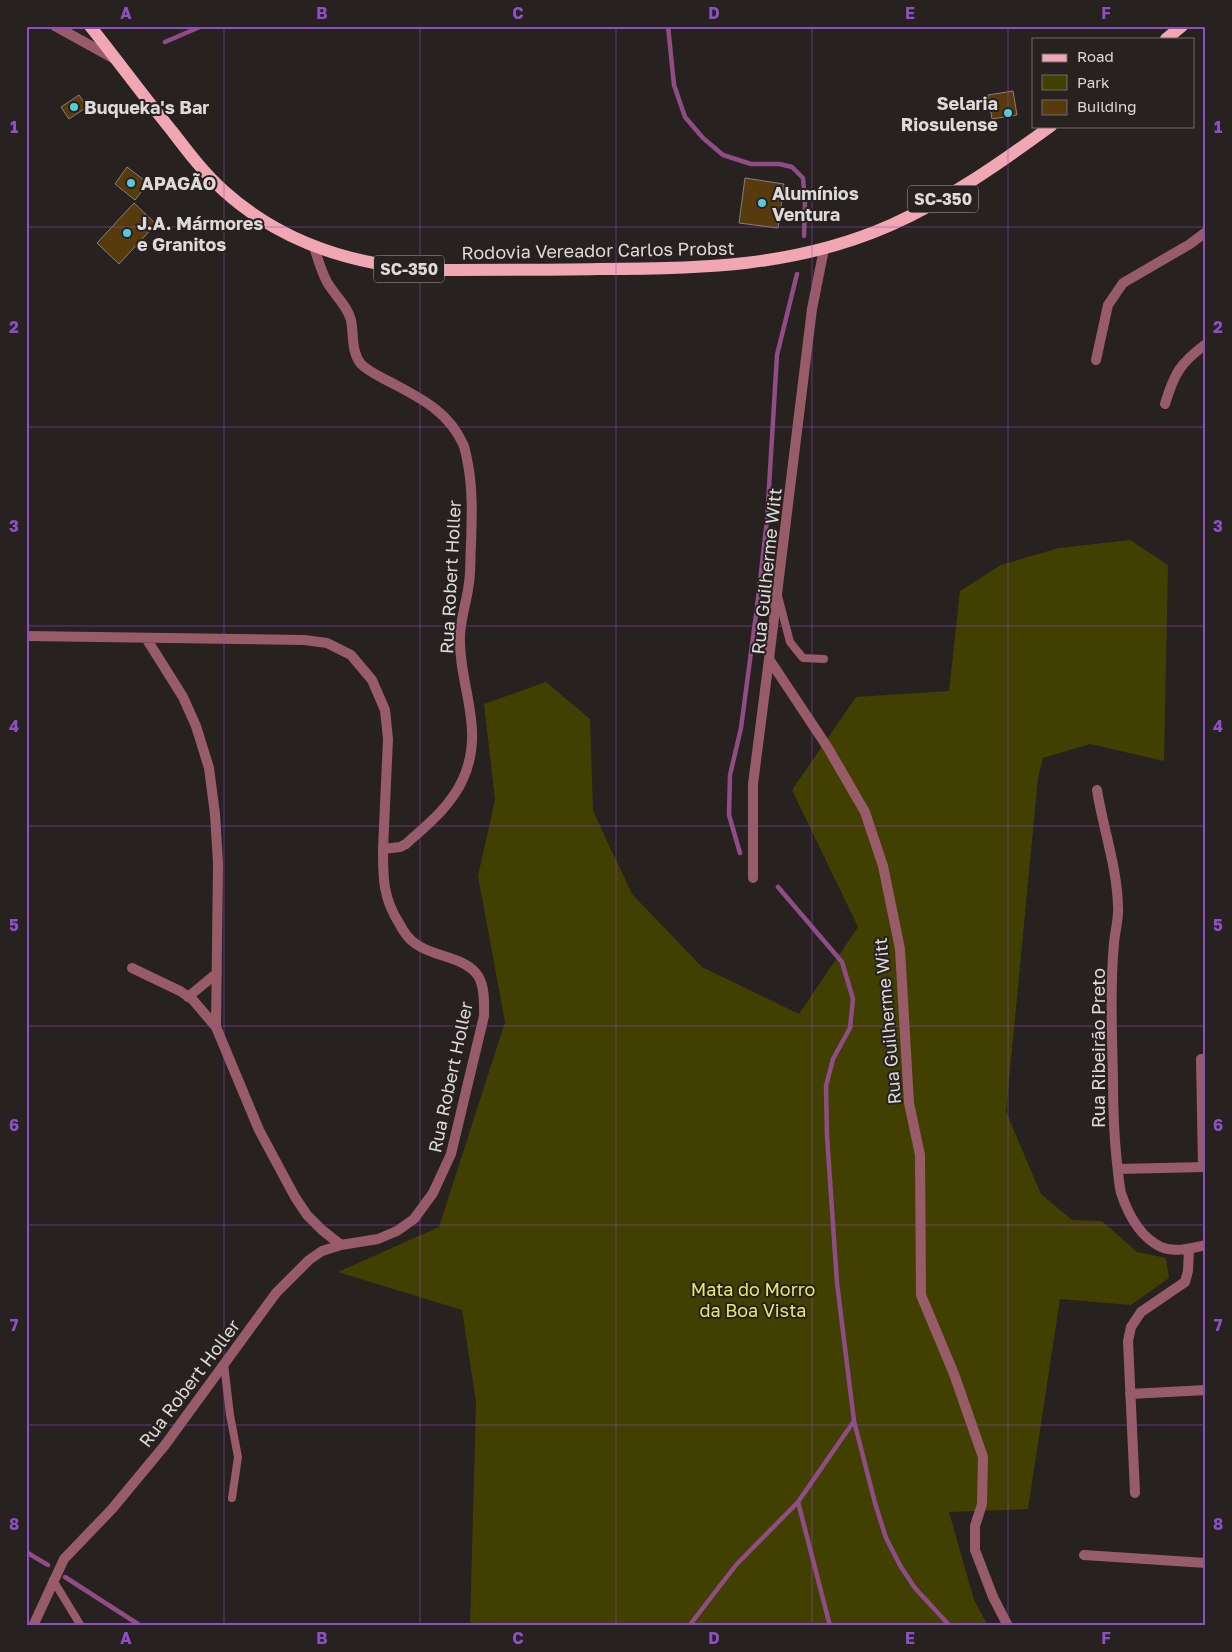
<svg xmlns="http://www.w3.org/2000/svg" width="1232" height="1652" font-family="'Golos Text',sans-serif">
<rect width="100%" height="100%" fill="#272120"/>
<path fill="#414001" d="M1130,540L1168,565L1164,761L1090,744L1043,758L1038,778L1006,1112L1041,1194L1072,1220L1102,1221L1137,1252L1166,1258L1169,1278L1131,1305L1060,1299L1028,1509L949,1512L974,1600L988,1626H470L476,1402L462,1310L338,1272L439,1227L505,1022L478,876L495,800L484,704L546,682L590,719L593,811L632,894L702,967L799,1014L858,927L792,790L856,697L949,691L960,591L1001,565L1059,548Z"/>
<g fill="none" stroke-linecap="round" stroke-linejoin="round">
<path stroke="#904c85" stroke-width="4.5" d="M668,26L674,85L685,117L703,138L723,155L751,164H779L792,167L803,178L805,201L804,236
M165,42L202,26
M740,853L729,815L730,775L741,728L757,607L767,520L777,355L797,274
M778,887L842,962L853,999L850,1028L833,1059L826,1086L827,1136L837,1283L854,1421L875,1503L886,1538L901,1567L915,1588L950,1626
M798,1502L830,1626
M26,1552L48,1565
M65,1577L141,1626
M689,1626L736,1565L798,1502L854,1421"/>
</g>
<path fill="#573b0d" stroke="#84807b" d="M1013,91L1017,115L992,119L988,95Z
M79,95L87,107L69,119L61,107Z
M127,167L148,183L135,200L115,184Z
M745,178L784,184L778,228L739,223Z
M134,203L156,224L119,264L97,243Z"/>
<g fill="none" stroke-linecap="round" stroke-linejoin="round">
<path stroke="#985c68" stroke-width="8" d="M778,596L790,642L803,658L824,659
M224,1364L230,1415L238,1457L232,1498
M53,1580L81,1626"/>
<path stroke="#985c68" stroke-width="10" d="M55,26L113,58
M824,249L812,309L769,659L828,748L865,812L883,866L900,949L909,1103L920,1155L921,1295L954,1374L983,1457L982,1504L975,1526V1550L993,1597L1008,1626
M1096,360L1108,305L1123,283L1190,244L1206,232
M1165,404C1174,374 1180,363 1206,344
M26,636L304,640L327,643L351,655L372,680L385,710L388,739L383,849
M146,638L183,697L196,726L209,768L215,814L218,863L216,1027L259,1130L295,1197L307,1215L322,1230L341,1245
M1097,790C1103,828 1117,867 1118,906C1119,918 1115,931 1114,943C1110,988 1112,1035 1113,1080C1113,1108 1114,1136 1117,1163C1118,1173 1119,1184 1121,1193C1128,1214 1140,1237 1161,1247C1175,1253 1192,1248 1206,1245
M753,878V784L769,659
M132,968L180,991L193,1000L216,1027
M188,997L217,973
M1201,1059L1203,1167
M1118,1169L1206,1167
M1130,1394L1206,1390
M1135,1493L1128,1341L1131,1327L1141,1312L1185,1282L1188,1271L1189,1249
M1084,1555L1206,1563
M33,1626L64,1559L112,1509L165,1445L276,1293L309,1260L322,1251L341,1245L378,1239L397,1231L414,1219L433,1193L451,1154L484,1016C485,979 481,967 444,956C434,953 424,950 416,944C408,939 403,931 399,923C383,898 383,878 383,849L400,847L406,844C427,825 451,806 463,779C486,728 458,685 460,635C461,617 467,600 469,583C471,570 470,557 471,545C472,516 473,487 467,459C466,454 465,448 463,444C448,411 420,398 390,382C381,377 369,372 361,364C351,352 354,335 351,320C347,305 335,296 327,282C321,271 318,259 314,247"/>
<path stroke="#f1a6b4" stroke-width="12" d="M90,26C118,61 144,97 172,131C188,152 204,173 224,191C282,243 356,266 433,270C488,270 543,270 599,269C700,269 796,267 891,225C949,199 1000,163 1051,126
M1166,39L1182,26"/>
</g>
<path fill="none" stroke="#8f4fc4" stroke-width="1" stroke-opacity="0.55" d="M224,26V1626M420,26V1626M616,26V1626M812,26V1626M1008,26V1626M26,227H1206M26,427H1206M26,626H1206M26,826H1206M26,1026H1206M26,1225H1206M26,1425H1206"/>
<g fill="#54cade" stroke="#272120" stroke-width="2">
<circle cx="74" cy="107" r="5"/>
<circle cx="1008" cy="113" r="5"/>
<circle cx="131" cy="183" r="5"/>
<circle cx="762" cy="203" r="5"/>
<circle cx="127" cy="233" r="5"/>
</g>
<g text-anchor="middle" dominant-baseline="central" stroke-width="4" stroke-linejoin="round" paint-order="stroke">
<g fill="#272120" stroke="#a7a2a2" stroke-width="1">
<rect x="908" y="185.5" width="70" height="27" rx="4"/>
<rect x="374" y="255.5" width="70" height="27" rx="4"/>
</g>
<g font-size="16" font-weight="bold" fill="#dedad9">
<text x="943" y="199">SC-350</text>
<text x="409" y="269">SC-350</text>
</g>
<g font-size="18" font-weight="bold" fill="#dedad9" stroke="#272120" text-anchor="start">
<text x="998" y="103" text-anchor="end">Selaria<tspan x="998" dy="21">Riosulense</tspan></text>
<text x="84" y="107">Buqueka's Bar</text>
<text x="141" y="183">APAGÃO</text>
<text x="772" y="193">Alumínios<tspan x="772" dy="21">Ventura</tspan></text>
<text x="137" y="223">J.A. Mármores<tspan x="137" dy="21">e Granitos</tspan></text>
</g>
<g font-size="18" fill="#dedad9" stroke="#272120">
<text transform="translate(598 250) rotate(-1)">Rodovia Vereador Carlos Probst</text>
<text transform="translate(766 571) rotate(-84)">Rua Guilherme Witt</text>
<text transform="translate(450 577) rotate(-87)">Rua Robert Holler</text>
<text transform="translate(887 1021) rotate(-95)">Rua Guilherme Witt</text>
<text transform="translate(1098 1048) rotate(-90)">Rua Ribeirão Preto</text>
<text transform="translate(450 1077) rotate(-78)">Rua Robert Holler</text>
<text transform="translate(189 1383) rotate(-53)">Rua Robert Holler</text>
</g>
<g font-size="18" fill="#e8e869" stroke="#272120">
<text x="753" y="1289">Mata do Morro<tspan x="753" dy="21">da Boa Vista</tspan></text>
</g>
</g>
<rect width="1232" height="1652" fill="none" stroke="#272120" stroke-width="55"/>
<rect x="1032" y="38" width="162" height="90" fill="#272120" stroke="#706b6a"/>
<rect x="1042" y="54" width="25" height="8" fill="#f1a6b4" stroke="#706b6a"/>
<text x="1077" y="62" font-size="15" fill="#dedad9">Road</text>
<rect x="1042" y="75" width="25" height="15" fill="#414001" stroke="#706b6a"/>
<text x="1077" y="88" font-size="15" fill="#dedad9">Park</text>
<rect x="1042" y="100" width="25" height="15" fill="#573b0d" stroke="#706b6a"/>
<text x="1077" y="112" font-size="15" fill="#dedad9">Building</text>
<rect x="28" y="28" width="1176" height="1596" fill="none" stroke="#8f4fc4" stroke-width="2"/>
<g font-size="16" text-anchor="middle" font-weight="bold" fill="#8f4fc4">
<text x="126" y="19">A</text>
<text x="322" y="19">B</text>
<text x="518" y="19">C</text>
<text x="714" y="19">D</text>
<text x="910" y="19">E</text>
<text x="1106" y="19">F</text>
<text x="14" y="133">1</text>
<text x="1218" y="133">1</text>
<text x="14" y="333">2</text>
<text x="1218" y="333">2</text>
<text x="14" y="532">3</text>
<text x="1218" y="532">3</text>
<text x="14" y="732">4</text>
<text x="1218" y="732">4</text>
<text x="14" y="931">5</text>
<text x="1218" y="931">5</text>
<text x="14" y="1131">6</text>
<text x="1218" y="1131">6</text>
<text x="14" y="1331">7</text>
<text x="1218" y="1331">7</text>
<text x="14" y="1530">8</text>
<text x="1218" y="1530">8</text>
<text x="126" y="1644">A</text>
<text x="322" y="1644">B</text>
<text x="518" y="1644">C</text>
<text x="714" y="1644">D</text>
<text x="910" y="1644">E</text>
<text x="1106" y="1644">F</text>
</g>
</svg>
